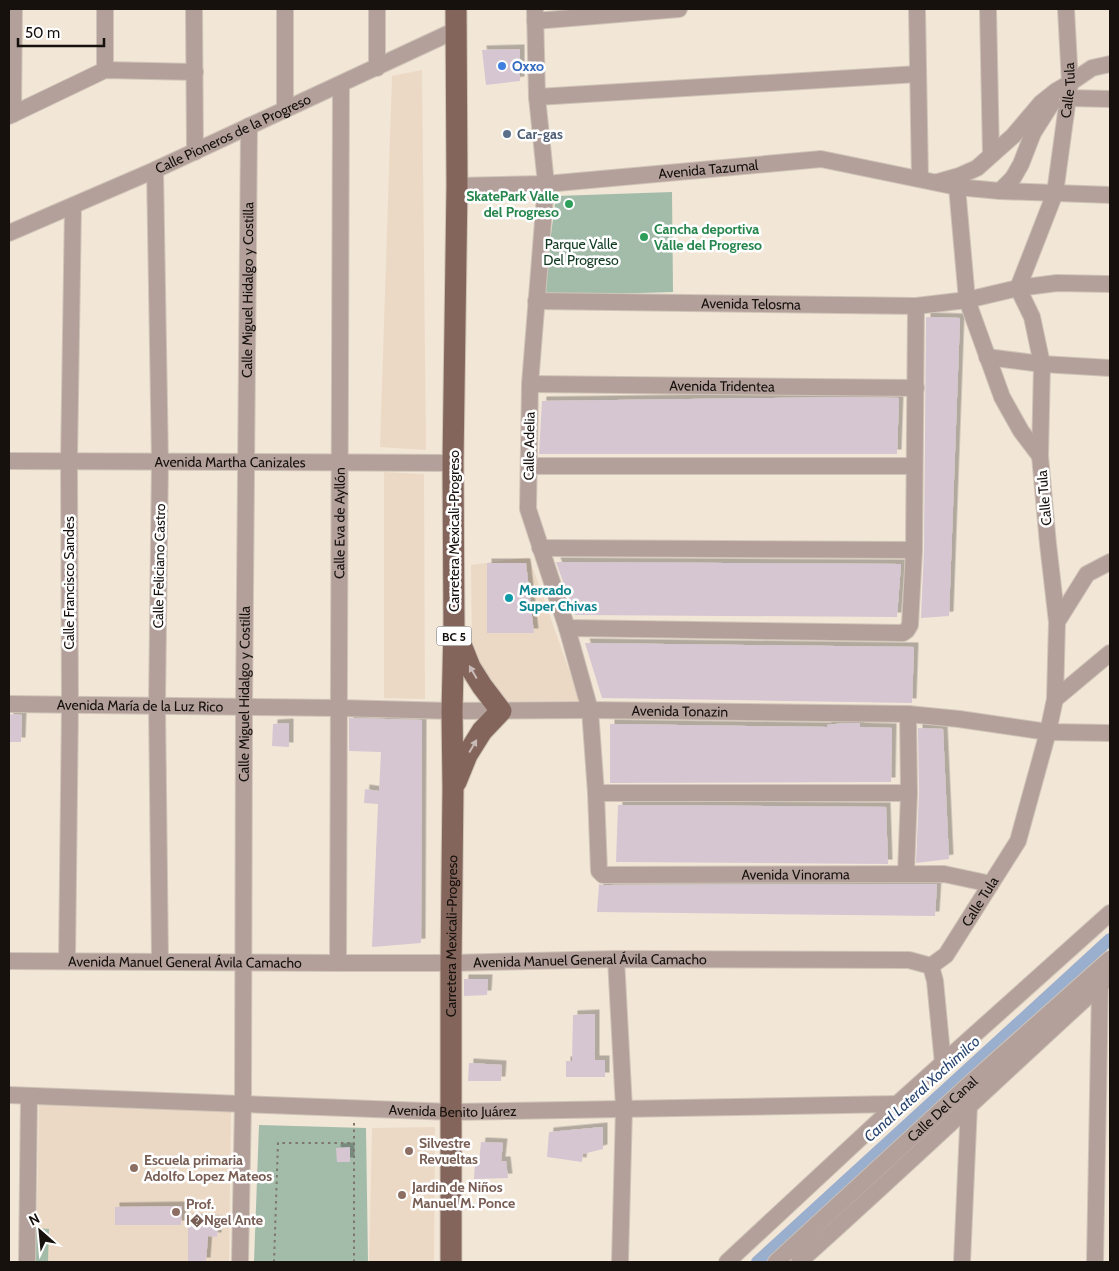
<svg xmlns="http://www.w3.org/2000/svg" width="1119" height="1271" font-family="Cabin,sans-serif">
<defs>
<filter id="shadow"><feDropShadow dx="4.5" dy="-4.5" stdDeviation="0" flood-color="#0004"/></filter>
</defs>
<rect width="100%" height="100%" fill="#f2e6d7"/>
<path fill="#ebd9c5" d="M422,70L426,450L380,447L392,76Z
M384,472L424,474L425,699L384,698Z
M529,557L580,701H510L498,697L472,651L471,565Z
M39,1102L231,1109L229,1262H36Z
M435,1127L434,1262H369L372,1128Z"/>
<path fill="#a3bcaa" d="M672,192L673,292L543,296L556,196Z
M259,1125L366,1128L368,1262H254Z
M36,1228L49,1229L48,1262H36Z"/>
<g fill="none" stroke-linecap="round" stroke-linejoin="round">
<path stroke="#9aafce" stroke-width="12" d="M757,1262L1110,939"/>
</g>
<path fill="#d6c6d2" filter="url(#shadow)" d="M520,49V81L486,85L482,50Z
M926,317L960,318L949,616L921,618L924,550Z
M844,397L899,398L897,454H539L542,401Z
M556,562L901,564L897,617L575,615Z
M487,563H526L534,633H487Z
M585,643L914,647L912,703L602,698Z
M9,714L22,715L21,742H9Z
M349,718L422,720L421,943L372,947L378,804L364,803L365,789L379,791L381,752L349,751Z
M289,723V747L272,746L273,724Z
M845,723H860V727L892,728L891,782L610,783V724L827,727V725Z
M918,728L943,729L949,859L916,863L919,793Z
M618,805L886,807L888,864L616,862Z
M599,884L603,885L937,884L935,916L597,912Z
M464,979H488L487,995L464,996Z
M595,1014V1060H605V1077H566V1061H572L573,1015Z
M469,1063L502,1065L501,1081H468Z
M603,1127V1149L583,1154L582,1162L547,1157L549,1132Z
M481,1142L503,1143L501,1161H506L508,1178L474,1179L475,1162H479Z
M350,1147V1162H337L336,1148Z
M182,1206L181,1225H115V1207Z
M188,1218L218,1220L217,1237L208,1236L206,1262H188Z"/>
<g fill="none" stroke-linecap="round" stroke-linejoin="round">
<defs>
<g id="minor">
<path d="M194,9L195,152"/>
<path d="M377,9V68"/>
<path id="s1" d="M535,9L537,97L546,184L530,384L528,509L567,628L590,710L596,793L599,871L603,875L944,874L991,884"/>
<path d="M917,9L920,179"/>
<path d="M988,9L991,155"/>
<path d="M535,21L679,9"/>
<path d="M105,70V9"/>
<path d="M537,97L918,74"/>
<path d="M1068,98L1110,99"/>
<path d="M285,109V9"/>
<path d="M13,114L14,9"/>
<path d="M9,116L105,70L195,72"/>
<path d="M155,170L160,462L157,705L160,961"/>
<path d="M938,182L959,176L977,168L1013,136L1041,103L1056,91L1070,83L1092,68L1110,64"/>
<path id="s2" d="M457,186L546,184L821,159L957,187L1000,191L1110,195"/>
<path d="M957,187L967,300L1002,397L1021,431L1040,456"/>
<path d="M1000,191L1013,178L1021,164L1033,133L1052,103"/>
<path id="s3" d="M9,233L155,170L456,30"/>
<path id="s4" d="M536,301L916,306L967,300L1018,288L1057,283L1110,284"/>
<path d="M987,357L1042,364L1110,368"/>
<path id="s5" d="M530,384L916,388"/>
<path id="s6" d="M9,461L453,463"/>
<path d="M529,466H914"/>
<path d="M540,548L914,550"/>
<path d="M1057,622L1087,574L1110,562"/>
<path d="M567,628L903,633L907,630L910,625L914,550L916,306"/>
<path d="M1055,699L1110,653"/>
<path id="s7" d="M9,704L338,708L452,711L590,710L908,714L959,719L1048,732L1110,733"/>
<path d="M596,793H909"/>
<path d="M906,873L909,793L908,714"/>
<path d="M616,959L624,1108L620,1262"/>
<path id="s8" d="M9,961L338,963H451L616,959L909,960L931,966"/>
<path d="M67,961L70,706L69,461L73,206"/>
<path id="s9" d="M338,963L341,84"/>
<path id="s10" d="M931,966L946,955L1018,841L1048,732L1055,699L1057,622L1048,544L1040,456L1042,364L1032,317L1018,288L1055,193L1070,83L1066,9"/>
<path d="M931,966L935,981L943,1064"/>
<path id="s11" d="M9,1095L452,1112L897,1104"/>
<path d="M27,1262L29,1096"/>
<path id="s12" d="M240,1262L243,1103L244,708L249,126"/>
<path d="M727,1262L897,1104L1110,913"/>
<path id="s13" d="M776,1262L964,1089L1110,959"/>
<path d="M799,1262C904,1168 1006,1071 1110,976"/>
<path d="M962,1262L969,1105L968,1100"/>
<path d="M1095,1262L1100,985L1098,980"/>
</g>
<g id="major">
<path d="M456,782L467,755L482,731L501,711L482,686L470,667L458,637"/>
<path id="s14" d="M451,1262V963L453,788L452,711L454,627L453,463L457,186L456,9"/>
</g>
</defs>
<use href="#minor" stroke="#cfc4b7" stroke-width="18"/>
<use href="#major" stroke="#cfc4b7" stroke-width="23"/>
<path stroke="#7f776d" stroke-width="2" stroke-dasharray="2.5 4" stroke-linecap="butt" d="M274,1262L278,1143H354
M354,1262V1122"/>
<use href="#minor" stroke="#b3a09b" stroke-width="16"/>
<use href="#major" stroke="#84655c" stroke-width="21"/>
</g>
<defs><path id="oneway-solid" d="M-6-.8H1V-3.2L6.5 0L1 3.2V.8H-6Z" transform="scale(1.25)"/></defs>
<g fill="#c8bab6">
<use href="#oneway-solid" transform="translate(473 672) rotate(-120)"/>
<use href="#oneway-solid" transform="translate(473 746) rotate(-60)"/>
</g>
<circle fill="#3f7fe0" stroke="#fff" stroke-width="2" cx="502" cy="66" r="5"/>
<circle fill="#5c6f8a" stroke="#fff" stroke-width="2" cx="507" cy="134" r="5"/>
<g fill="#2e9e5b" stroke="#fff" stroke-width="2">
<circle cx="569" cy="204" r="5"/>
<circle cx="644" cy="237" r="5"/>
</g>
<circle fill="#0f9aa8" stroke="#fff" stroke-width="2" cx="509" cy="598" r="5"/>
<g fill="#8d6e63" stroke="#fff" stroke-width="2">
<circle cx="409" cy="1151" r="5"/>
<circle cx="134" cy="1168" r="5"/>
<circle cx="402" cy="1195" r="5"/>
<circle cx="176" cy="1212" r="5"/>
</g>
<g text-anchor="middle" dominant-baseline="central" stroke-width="5" stroke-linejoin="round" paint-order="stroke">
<rect fill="#fff" stroke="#5c5856" stroke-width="1" x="436.5" y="626.5" width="35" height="19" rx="4"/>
<g font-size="12" font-weight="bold" fill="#16110d">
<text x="454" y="636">BC 5</text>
</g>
<g font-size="14" font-weight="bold" fill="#366cbe" stroke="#fff" text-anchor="start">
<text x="512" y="66">Oxxo</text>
</g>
<g font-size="14" fill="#16110d" stroke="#fff">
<text stroke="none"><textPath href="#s10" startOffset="922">Calle Tula</textPath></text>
<text stroke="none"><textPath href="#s3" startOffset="245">Calle Pioneros de la Progreso</textPath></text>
<text stroke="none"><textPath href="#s2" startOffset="252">Avenida Tazumal</textPath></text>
<text stroke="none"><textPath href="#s12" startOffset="972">Calle Miguel Hidalgo y Costilla</textPath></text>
<text stroke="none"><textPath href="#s4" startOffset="215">Avenida Telosma</textPath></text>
<text stroke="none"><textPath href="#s5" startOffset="192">Avenida Tridentea</textPath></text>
<text transform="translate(529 446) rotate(-89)">Calle Adelia</text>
<text stroke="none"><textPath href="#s6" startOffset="221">Avenida Martha Canizales</textPath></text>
<text transform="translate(1044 498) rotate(-95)">Calle Tula</text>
<text stroke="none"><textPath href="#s9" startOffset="440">Calle Eva de Ayllón</textPath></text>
<text transform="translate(454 531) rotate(-90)">Carretera Mexicali-Progreso</text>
<text transform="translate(159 566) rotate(-89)">Calle Feliciano Castro</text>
<text transform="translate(69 583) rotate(-90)">Calle Francisco Sandes</text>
<text stroke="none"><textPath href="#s12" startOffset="568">Calle Miguel Hidalgo y Costilla</textPath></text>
<text stroke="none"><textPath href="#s7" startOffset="131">Avenida María de la Luz Rico</textPath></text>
<text stroke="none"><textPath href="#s7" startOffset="671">Avenida Tonazin</textPath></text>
<text stroke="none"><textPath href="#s1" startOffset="1071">Avenida Vinorama</textPath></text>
<text stroke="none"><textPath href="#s10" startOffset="82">Calle Tula</textPath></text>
<text stroke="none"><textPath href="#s14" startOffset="326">Carretera Mexicali-Progreso</textPath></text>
<text stroke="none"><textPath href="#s8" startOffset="581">Avenida Manuel General Ávila Camacho</textPath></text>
<text stroke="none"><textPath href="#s8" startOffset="176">Avenida Manuel General Ávila Camacho</textPath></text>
<text stroke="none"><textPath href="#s13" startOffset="226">Calle Del Canal</textPath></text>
<text stroke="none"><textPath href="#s11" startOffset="444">Avenida Benito Juárez</textPath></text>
</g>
<g font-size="14" font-weight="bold" fill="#4e5e75" stroke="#fff" text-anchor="start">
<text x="517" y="134">Car-gas</text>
</g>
<g font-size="14" font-weight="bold" fill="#27864d" stroke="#fff" text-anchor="end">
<text x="559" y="196">SkatePark Valle<tspan x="559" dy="16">del Progreso</tspan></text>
<text x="654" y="229" text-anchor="start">Cancha deportiva<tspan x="654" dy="16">Valle del Progreso</tspan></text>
</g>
<g font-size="14" fill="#0f3a21" stroke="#fff">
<text x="581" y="244">Parque Valle<tspan x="581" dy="16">Del Progreso</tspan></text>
</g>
<g font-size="14" font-weight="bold" fill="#0d838f" stroke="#fff" text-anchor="start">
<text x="519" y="590">Mercado<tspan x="519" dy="16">Super Chivas</tspan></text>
</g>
<g font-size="14" font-weight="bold" fill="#785e54" stroke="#fff" text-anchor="start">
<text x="419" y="1143">Silvestre<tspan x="419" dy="16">Revueltas</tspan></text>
<text x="144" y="1160">Escuela primaria<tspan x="144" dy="16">Adolfo Lopez Mateos</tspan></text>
<text x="412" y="1187">Jardin de Niños<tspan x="412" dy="16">Manuel M. Ponce</tspan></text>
<text x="186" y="1204">Prof.<tspan x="186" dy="16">I�Ngel Ante</tspan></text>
</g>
<g font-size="15" font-style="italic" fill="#294570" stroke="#fff">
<text transform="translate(922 1089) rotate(-42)">Canal Lateral Xochimilco</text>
</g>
</g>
<rect width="1119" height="1271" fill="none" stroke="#16110d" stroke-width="20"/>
<g transform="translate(40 1231) rotate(333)" stroke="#ffffff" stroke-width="4" paint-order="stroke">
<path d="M0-4L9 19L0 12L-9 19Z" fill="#16110d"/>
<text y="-8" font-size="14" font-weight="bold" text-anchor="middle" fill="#16110d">N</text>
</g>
<path d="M18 38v8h86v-8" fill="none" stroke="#16110d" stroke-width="2.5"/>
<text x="25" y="38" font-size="15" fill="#16110d" stroke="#ffffff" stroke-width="4" paint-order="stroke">50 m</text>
</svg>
